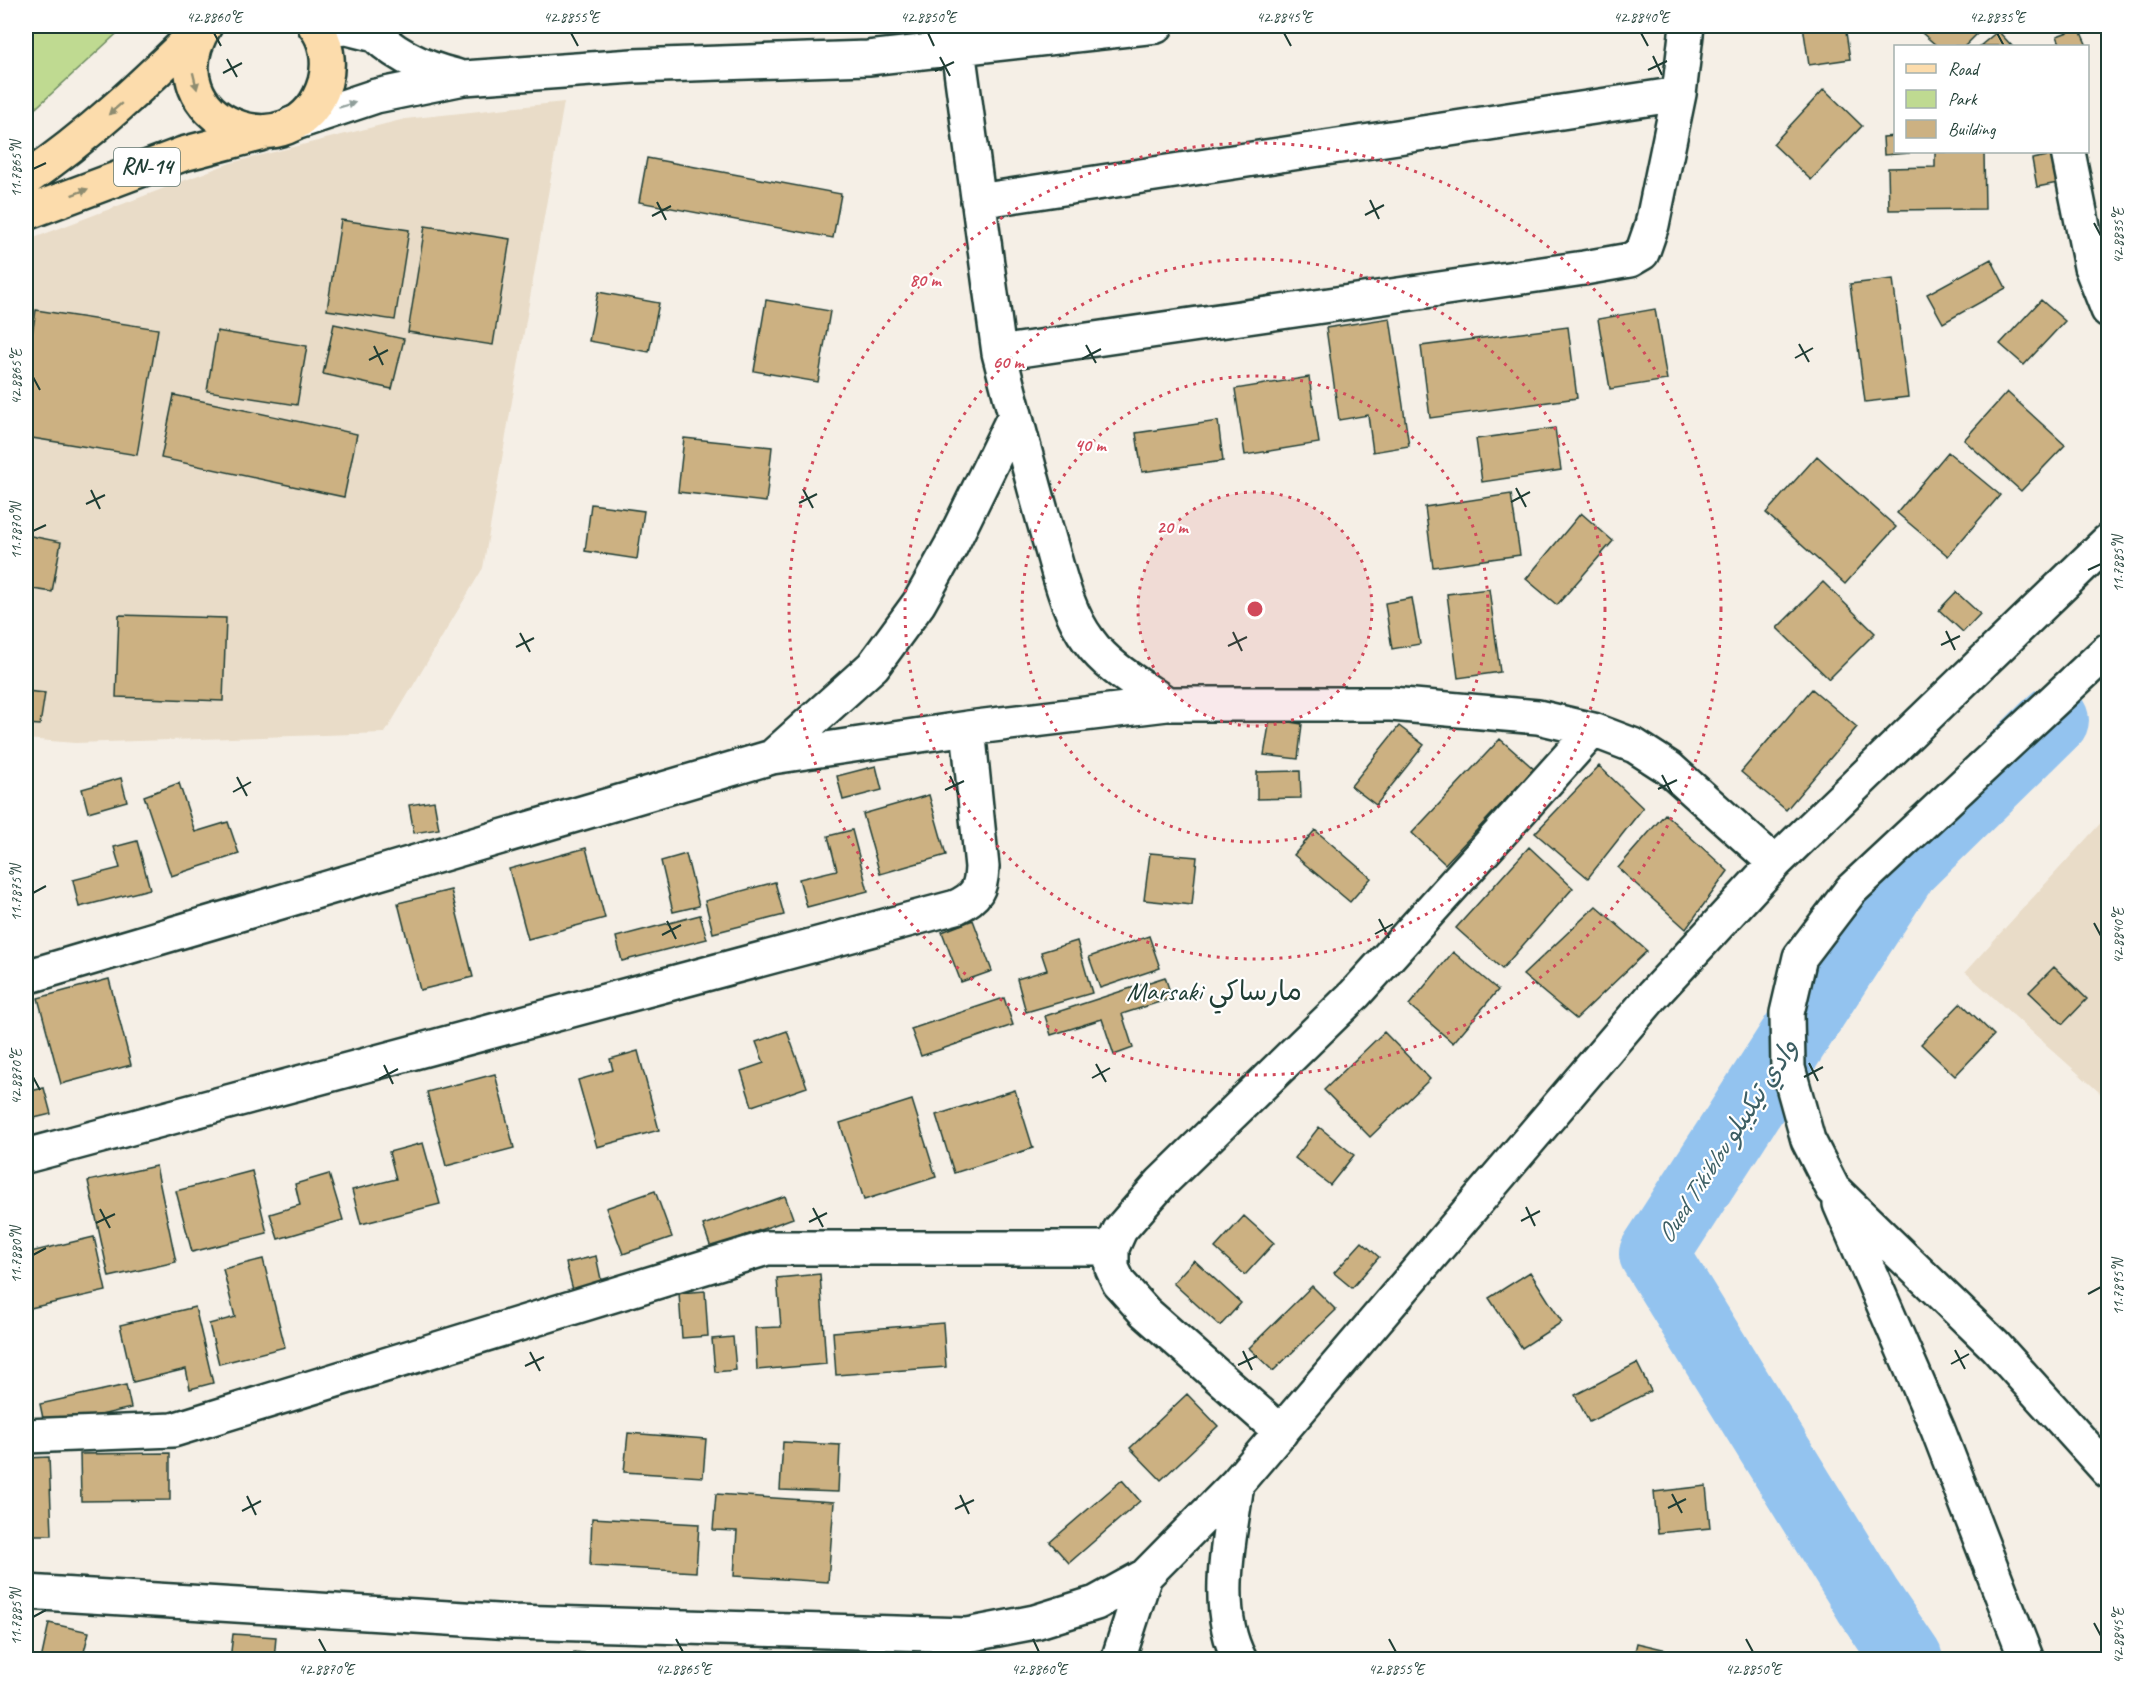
<svg xmlns="http://www.w3.org/2000/svg" width="2134" height="1685" font-family="Caveat,'Playpen Sans Arabic',sans-serif">
<rect width="100%" height="100%" fill="#f5efe6"/>
<filter id="ink" filterUnits="userSpaceOnUse"><feTurbulence type="fractalNoise" baseFrequency=".0167" numOctaves="2"/><feDisplacementMap in="SourceGraphic" scale="12" xChannelSelector="R" yChannelSelector="G"/><feConvolveMatrix kernelMatrix="1 2 1 2 8 2 1 2 1" color-interpolation-filters="sRGB"/></filter>
<g filter="url(#ink)">
<path fill="#e9dcc8" d="M564,102L483,568L385,733L75,743L26,739V241L230,163L405,119Z
M2108,815V1100L1965,972Z"/>
<path fill="#bfda91" stroke="#6f8c62" stroke-width="1.5" d="M26,26H125L26,117Z"/>
<g fill="none" stroke-linecap="round" stroke-linejoin="round">
<path stroke="#93c3ef" stroke-width="70" d="M1908,1660L1868,1601L1654,1254L1904,867L2054,720"/>
</g>
<path fill="#ccb182" stroke="#1f3d34" stroke-width="1.5" d="M1803,26H1845L1850,59L1809,65Z
M1914,26H1985L1965,46H1937Z
M2079,28L2087,46H2061L2057,36Z
M1998,31L2012,46H1980Z
M1824,89L1862,126L1811,180L1773,144Z
M1896,136V152L1910,153L1884,155L1883,137Z
M1935,152H1984L1985,209L1889,210L1888,168L1935,167Z
M2063,153L2068,181L2037,187L2032,159Z
M647,158L841,194L833,238L639,202Z
M2108,165V194L2103,167Z
M341,220L409,230L395,320L327,310Z
M425,226L510,239L493,345L408,332Z
M1991,259L2006,288L1943,323L1927,294Z
M1893,279L1908,397L1865,402L1850,284Z
M598,292L659,303L649,352L589,341Z
M766,300L830,311L818,382L754,371Z
M2041,300L2065,321L2024,365L2000,344Z
M1655,309L1667,380L1610,389L1598,319Z
M36,310L158,329L137,455L26,437V372Z
M1390,318L1409,446L1373,452L1368,415L1339,420L1326,328Z
M334,324L404,339L392,389L323,374Z
M1568,327L1577,398L1430,418L1421,346Z
M217,331L307,346L297,405L207,391Z
M1309,377L1319,443L1245,455L1235,389Z
M2007,392L2065,445L2021,491L1964,440Z
M174,395L357,434L344,497L161,458Z
M1218,421L1223,461L1142,472L1136,433Z
M1555,428L1561,470L1482,482L1476,439Z
M684,438L772,447L766,502L678,492Z
M1948,452L2000,495L1948,556L1897,513Z
M1817,456L1896,527L1845,584L1766,513Z
M1511,494L1520,555L1433,567L1425,507Z
M591,504L644,511L637,559L585,551Z
M1581,513L1613,541L1557,605L1526,579Z
M26,535L61,542L52,592L26,588Z
M1823,582L1875,633L1829,679L1777,628Z
M1489,589L1500,672L1458,678L1447,594Z
M1956,592L1980,614L1963,632L1939,610Z
M1412,598L1420,644L1392,649L1385,603Z
M119,615L226,618L223,701L116,697Z
M1812,689L1857,727L1786,810L1741,772Z
M26,691L45,693L40,725L26,724Z
M1270,719L1302,724L1298,759L1264,755Z
M1399,726L1424,745L1376,805L1351,786Z
M1500,739L1534,769L1445,864L1412,833Z
M876,766L882,790L843,800L837,776Z
M1599,766L1643,808L1588,878L1535,833Z
M1300,771L1301,798L1257,799V772Z
M121,778L127,801L88,812L82,789Z
M179,783L195,832L228,822L239,854L171,876L144,796Z
M929,795L946,855L880,874L863,814Z
M434,801L439,829L414,833L409,805Z
M1665,814L1728,871L1686,929L1618,868Z
M852,830L868,891L807,907L799,879L837,870L828,836Z
M1315,830L1371,878L1350,902L1294,855Z
M137,841L150,889L79,907L73,880L120,868L114,847Z
M1529,847L1573,888L1502,969L1456,928Z
M586,848L605,918L528,939L509,869Z
M1150,853L1197,857L1192,905L1144,900Z
M686,854L699,906L673,912L661,861Z
M775,882L784,915L713,933L705,901Z
M451,890L473,977L420,990L398,903Z
M1596,906L1647,951L1576,1019L1523,975Z
M700,915L707,939L622,961L616,937Z
M973,920L992,971L961,982L942,932Z
M1149,936L1160,968L1100,988L1089,957Z
M1077,941L1092,993L1026,1012L1017,979L1047,970L1041,952Z
M1453,952L1498,990L1453,1043L1409,1005Z
M2054,967L2087,999L2063,1024L2029,992Z
M1165,977L1172,998L1122,1014L1133,1048L1114,1055L1102,1019L1051,1035L1045,1016Z
M109,979L131,1065L61,1084L38,998Z
M1004,998L1013,1025L921,1056L911,1029Z
M1961,1003L1994,1035L1955,1076L1921,1044Z
M787,1031L807,1087L752,1106L741,1071L764,1063L756,1042Z
M1384,1032L1430,1079L1370,1137L1324,1090Z
M638,1051L659,1130L597,1147L578,1080L613,1070L610,1059Z
M495,1074L514,1148L446,1166L427,1092Z
M44,1088L51,1114L26,1120V1092Z
M1015,1090L1033,1148L954,1173L936,1115Z
M912,1100L936,1177L864,1200L840,1123Z
M1319,1127L1354,1155L1330,1185L1295,1158Z
M423,1143L440,1204L361,1224L352,1190L396,1179L389,1152Z
M156,1166L176,1262L109,1277L88,1181Z
M252,1171L267,1233L192,1252L176,1191Z
M329,1174L343,1220L278,1239L270,1214L300,1205L295,1184Z
M655,1191L672,1237L623,1254L606,1208Z
M785,1196L793,1218L711,1248L703,1225Z
M1244,1216L1274,1243L1245,1275L1215,1248Z
M94,1237L106,1291L26,1309V1253Z
M1362,1242L1379,1257L1352,1288L1334,1273Z
M596,1256L602,1284L573,1290L566,1263Z
M263,1259L285,1347L219,1364L209,1324L235,1317L223,1269Z
M1194,1260L1241,1303L1220,1326L1173,1283Z
M1530,1272L1562,1322L1522,1348L1489,1298Z
M820,1274L826,1364L757,1370L755,1328L781,1327L777,1278Z
M1312,1286L1336,1310L1273,1371L1249,1348Z
M705,1291L708,1336L682,1338L679,1293Z
M195,1307L213,1383L190,1389L186,1369L133,1382L120,1325Z
M943,1323L946,1367L836,1375L833,1332Z
M733,1337L736,1370L715,1372L712,1339Z
M1637,1363L1651,1391L1589,1422L1575,1395Z
M126,1385L131,1408L45,1428L40,1404Z
M1187,1394L1218,1426L1161,1480L1130,1448Z
M628,1433L706,1439L703,1477L624,1472Z
M783,1442L840,1445L838,1492L780,1490Z
M170,1453V1500L81,1501L80,1454Z
M49,1457L52,1535H26V1458Z
M1122,1480L1140,1501L1069,1563L1050,1542Z
M1706,1486L1710,1528L1658,1533L1654,1492Z
M716,1494L834,1502L828,1582L734,1576L737,1531L713,1530Z
M592,1518L699,1524L696,1572L590,1566Z
M49,1623L89,1632L82,1660H41Z
M233,1634L276,1637L274,1660H230Z
M1637,1643L1702,1658V1660H1633Z
M574,1652L617,1657V1660H573Z"/>
<g fill="none" stroke-linecap="round" stroke-linejoin="round">
<defs>
<path id="minor" d="M366,26C391,53 421,68 456,76
M319,30L347,28L375,35
M958,49L999,353L1584,268L1630,260L1642,253L1644,248L1652,225L1679,94L1687,26
M292,124L376,96L464,78L633,66L868,58L1156,26
M2068,152L2091,267L2108,310
M978,201L1679,94
M999,353C1015,415 1031,477 1049,539C1059,573 1067,612 1089,641C1108,668 1140,685 1167,704
M2108,650L1851,890L1800,957L1787,1013L1788,1068L1808,1140L1833,1189L1995,1346L2108,1471
M772,757L968,728
M26,977L772,757L873,666L919,603L951,546L1015,415
M26,1156L956,907C977,897 981,889 982,867L968,728L1167,704H1391L1538,717L1593,730L1635,746L1669,768L1775,863
M1840,1204L1938,1430L2027,1660
M1281,1432L1145,1312L1119,1283L1112,1268V1248L1120,1230L1161,1183L1355,994L1593,730
M26,1436L173,1430L767,1248H1112
M1237,1483C1230,1539 1212,1608 1240,1660
M26,1592L513,1622L967,1635L1035,1622L1096,1603L1145,1576L1237,1483L1653,995L1775,863L2108,541
M1118,1660L1145,1576"/>
<path id="major" d="M205,26C147,119 297,179 325,82C330,63 327,41 315,26
M26,179C89,136 145,83 200,29
M26,213L183,154L260,134"/>
</defs>
<use href="#minor" stroke="#1f3d34" stroke-width="38"/>
<use href="#major" stroke="#1f3d34" stroke-width="38"/>
<use href="#minor" stroke="#fff" stroke-width="33"/>
<use href="#major" stroke="#fcdcac" stroke-width="33"/>
</g>
<defs><path id="oneway-solid" d="M-6-.8H1V-3.2L6.5 0L1 3.2V.8H-6Z" transform="scale(1.5)"/></defs>
<g fill="#8e8c70">
<use href="#oneway-solid" transform="translate(195 81) rotate(76)"/>
<use href="#oneway-solid" transform="translate(115 109) rotate(139)"/>
<use href="#oneway-solid" transform="translate(80 192) rotate(-21)"/>
</g>
<use fill="#8f9e9a" href="#oneway-solid" transform="translate(347 105) rotate(-17)"/>
</g>
<path fill="none" stroke="#1f3d34" stroke-width="2" d="M214,33L221,46M571,33L578,46M928,33L934,46M1284,33L1291,46M1641,33L1648,46M1997,33L2004,46M1653,56L1662,75M940,57L950,76M227,59L237,77M1648,70L1667,61M935,71L954,62M223,73L242,63M33,169L46,163M1370,200L1379,219M657,202L666,220M1365,215L1384,205M652,216L671,206M2094,223L2101,236M1799,344L1809,362M1086,345L1096,363M374,346L383,365M1795,358L1813,348M1082,359L1101,349M369,360L388,350M33,377L40,390M1516,488L1526,507M803,489L813,508M91,490L100,509M1511,502L1530,492M799,503L817,494M86,504L105,495M33,531L46,525M2088,570L2101,564M1946,631L1955,650M1233,632L1242,651M520,633L530,652M1941,645L1960,636M1228,646L1247,637M516,647L534,638M1662,775L1672,794M950,776L959,795M237,777L247,796M1658,789L1677,780M945,790L964,781M233,792L251,782M33,893L46,886M1379,919L1389,938M667,921L676,939M2094,923L2101,936M1375,934L1393,924M662,935L681,925M1809,1063L1818,1081M1096,1064L1106,1082M384,1065L393,1084M33,1077L40,1090M1804,1077L1823,1067M1092,1078L1110,1068M379,1079L398,1069M1526,1207L1535,1226M813,1208L823,1227M100,1209L110,1228M1521,1221L1540,1211M809,1222L827,1213M96,1223L115,1214M33,1255L46,1248M2088,1294L2101,1287M1955,1350L1965,1369M1243,1351L1252,1370M530,1352L540,1371M1951,1364L1969,1354M1238,1365L1257,1356M525,1366L544,1357M1672,1494L1682,1513M960,1495L969,1514M247,1496L256,1515M1668,1508L1686,1499M955,1509L974,1500M242,1511L261,1501M33,1617L46,1610M2094,1623L2101,1636M319,1639L326,1652M676,1639L683,1652M1033,1639L1039,1652M1389,1639L1396,1652M1746,1639L1753,1652"/>
<circle cx="1255" cy="609" r="117" fill="#d1495b" fill-opacity=".12"/>
<g fill="none" stroke="#d1495b" stroke-width="3" stroke-dasharray="3 6">
<circle cx="1255" cy="609" r="117"/>
<circle cx="1255" cy="609" r="233"/>
<circle cx="1255" cy="609" r="350"/>
<circle cx="1255" cy="609" r="466"/>
</g>
<g text-anchor="middle" dominant-baseline="central" stroke-width="4.5" stroke-linejoin="round" paint-order="stroke">
<rect fill="#fff" stroke="#627771" stroke-width="1.5" x="114" y="148" width="66" height="38" rx="4.5"/>
<g font-size="22" font-weight="bold" fill="#1f3d34">
<text x="147" y="167">RN-14</text>
</g>
<g font-size="26" font-style="italic" fill="#3c5e63" stroke="#fff">
<text transform="translate(1727 1141) rotate(-57)">Oued Tikiblou وادي تيكيبلو</text>
</g>
<g font-size="27" fill="#1f3d34" stroke="#fff">
<text x="1214" y="991">Marsaki مارساكي</text>
</g>
</g>
<circle cx="1255" cy="609" r="9" fill="#d1495b" stroke="#fff" stroke-width="3"/>
<g font-size="18" text-anchor="middle" font-weight="bold" fill="#d1495b" stroke="#fff" stroke-width="4.5" stroke-linejoin="round" paint-order="stroke">
<text x="925" y="286">80 m</text>
<text x="1008" y="368">60 m</text>
<text x="1090" y="451">40 m</text>
<text x="1172" y="533">20 m</text>
</g>
<rect width="2134" height="1685" fill="none" stroke="#fff" stroke-width="66"/>
<rect x="1894" y="45" width="195" height="108" fill="#ffffff" stroke="#a5b1ae" stroke-width="1.5"/>
<rect x="1906" y="64" width="30" height="9" fill="#fcdcac" stroke="#a5b1ae" stroke-width="1.5"/>
<text x="1948" y="75" font-size="18" fill="#1f3d34">Road</text>
<rect x="1906" y="90" width="30" height="18" fill="#bfda91" stroke="#a5b1ae" stroke-width="1.5"/>
<text x="1948" y="105" font-size="18" fill="#1f3d34">Park</text>
<rect x="1906" y="120" width="30" height="18" fill="#ccb182" stroke="#a5b1ae" stroke-width="1.5"/>
<text x="1948" y="135" font-size="18" fill="#1f3d34">Building</text>
<rect x="33" y="33" width="2068" height="1619" fill="none" stroke="#1f3d34" stroke-width="2"/>
<g font-size="15" text-anchor="middle" fill="#1f3d34">
<text x="214" y="22">42.8860°E</text>
<text x="571" y="22">42.8855°E</text>
<text x="928" y="22">42.8850°E</text>
<text x="1284" y="22">42.8845°E</text>
<text x="1641" y="22">42.8840°E</text>
<text x="1997" y="22">42.8835°E</text>
<text transform="translate(16 169) rotate(-90)" y="5">11.7865°N</text>
<text transform="translate(2118 236) rotate(-90)" y="5">42.8835°E</text>
<text transform="translate(16 377) rotate(-90)" y="5">42.8865°E</text>
<text transform="translate(16 531) rotate(-90)" y="5">11.7870°N</text>
<text transform="translate(2118 564) rotate(-90)" y="5">11.7885°N</text>
<text transform="translate(16 893) rotate(-90)" y="5">11.7875°N</text>
<text transform="translate(2118 936) rotate(-90)" y="5">42.8840°E</text>
<text transform="translate(16 1077) rotate(-90)" y="5">42.8870°E</text>
<text transform="translate(16 1255) rotate(-90)" y="5">11.7880°N</text>
<text transform="translate(2118 1287) rotate(-90)" y="5">11.7895°N</text>
<text transform="translate(16 1617) rotate(-90)" y="5">11.7885°N</text>
<text transform="translate(2118 1636) rotate(-90)" y="5">42.8845°E</text>
<text x="326" y="1674">42.8870°E</text>
<text x="683" y="1674">42.8865°E</text>
<text x="1039" y="1674">42.8860°E</text>
<text x="1396" y="1674">42.8855°E</text>
<text x="1753" y="1674">42.8850°E</text>
</g>
</svg>
